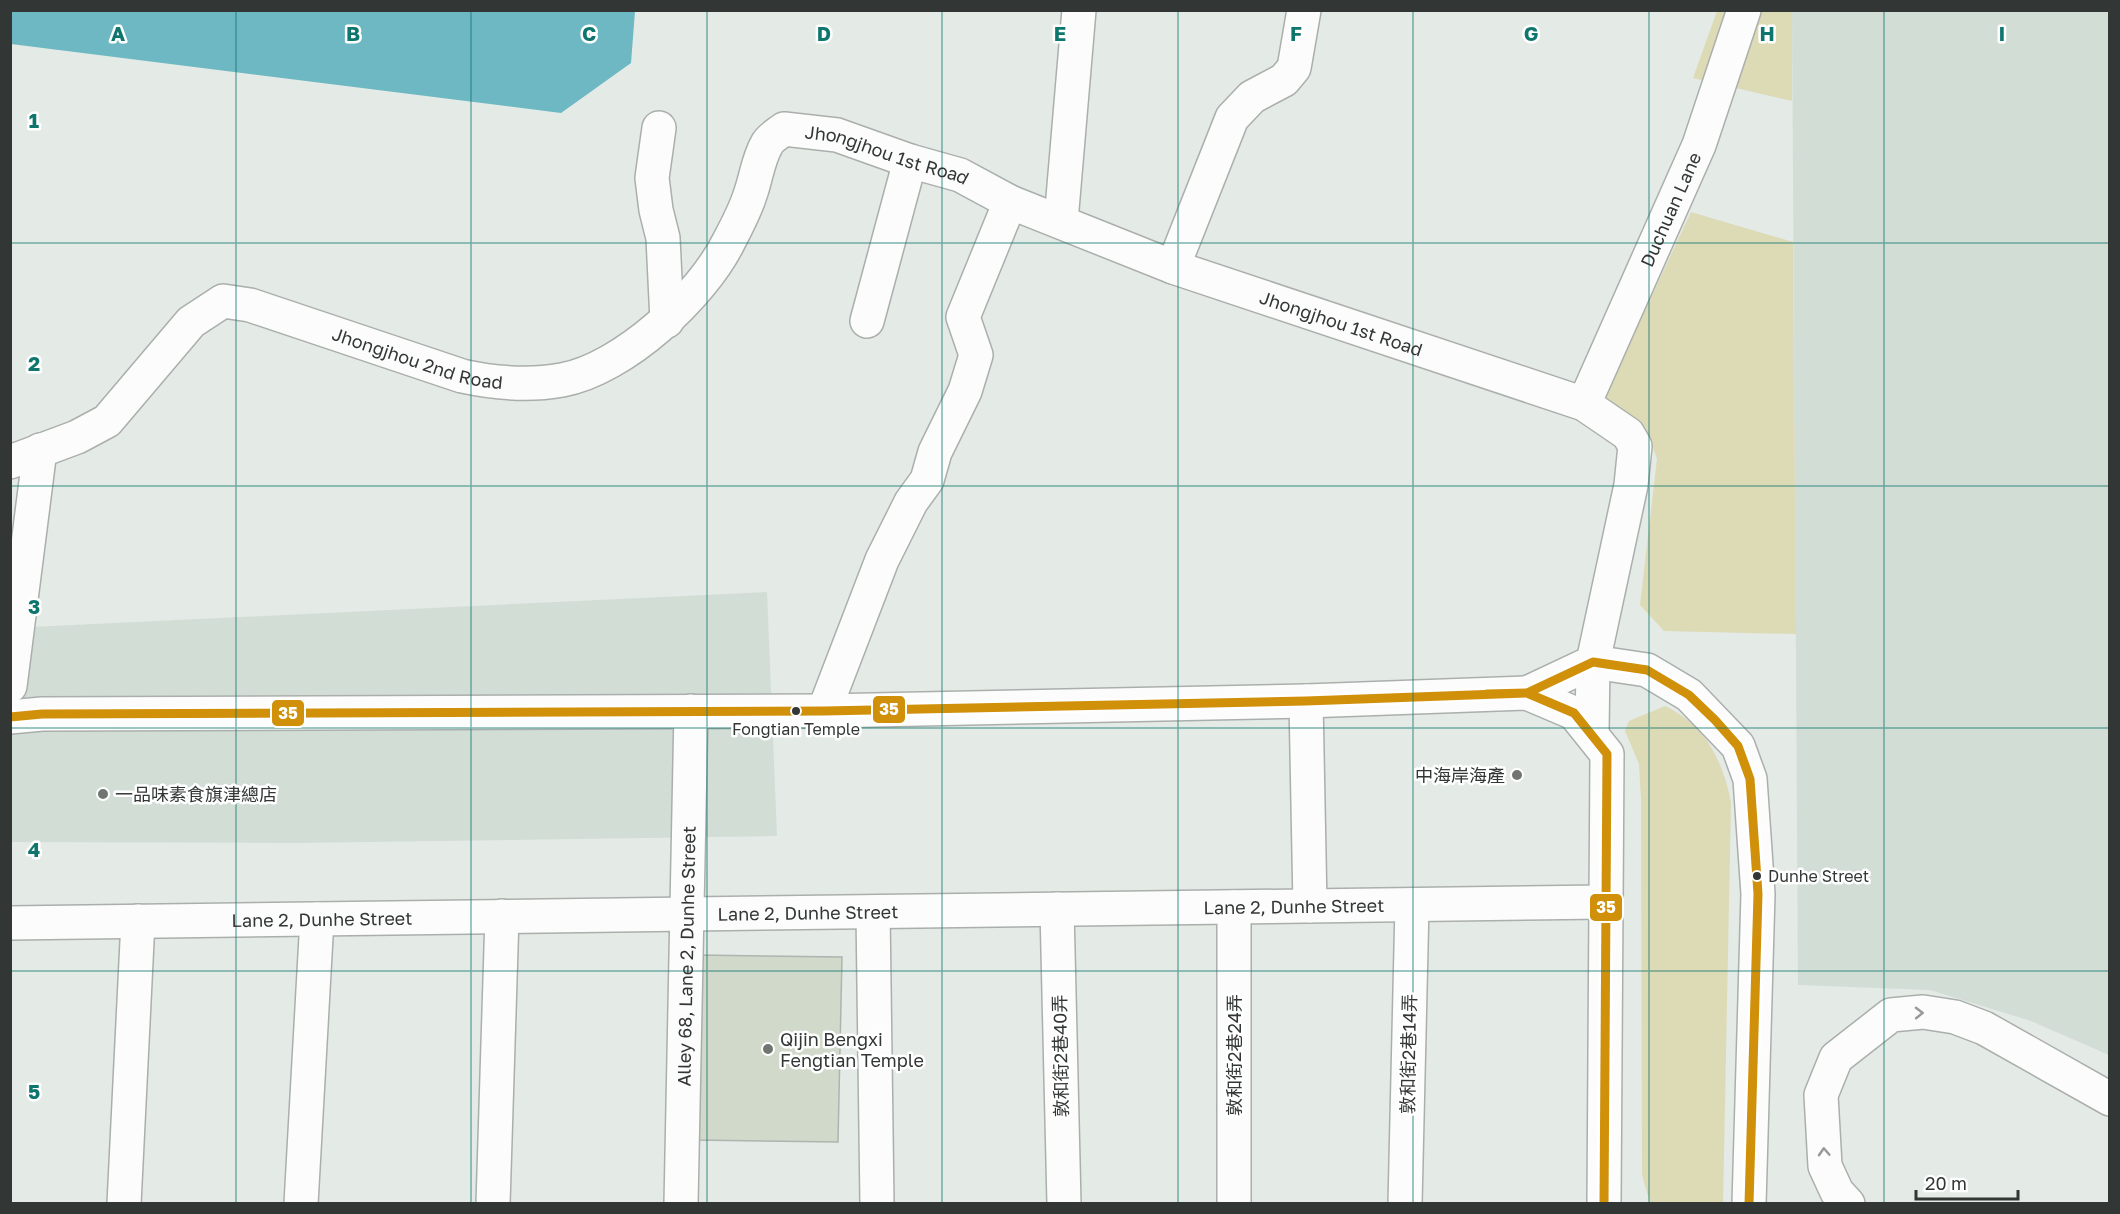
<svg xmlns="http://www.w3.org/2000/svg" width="2120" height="1214" font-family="'Golos Text','Noto Sans TC',sans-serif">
<rect width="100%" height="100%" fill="#e4eae6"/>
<path fill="#d2ddd6" d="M1792,11H2109V1055L2031,1021L1930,990L1798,985Z
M767,592L777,836L296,843L11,842L10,628Z"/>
<path fill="#dddab6" d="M1717,11H1792V101L1693,78Z
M1691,212L1793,242L1796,634L1664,631L1640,605L1657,459L1645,426L1603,400Z
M1665,706C1706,726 1722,759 1731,802L1723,1203H1650L1642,1175L1641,798L1639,764L1625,731L1629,721Z"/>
<path fill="#6db8c3" d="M11,10H635V11L631,63L561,113L11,44Z"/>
<path fill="#d0d9ca" stroke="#b0b3b0" stroke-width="1.5" d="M698,955L842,957L838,1142L694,1140Z"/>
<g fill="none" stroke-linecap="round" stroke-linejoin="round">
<defs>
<g id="minor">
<path d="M659,128L652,178L656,210L663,238L667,321"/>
<path d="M1061,221L1079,10"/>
<path d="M1173,267L1232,118L1252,97L1284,80L1294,68L1304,10"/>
<path d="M867,321L910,161"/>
<path id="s1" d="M1584,404L1699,145L1744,10"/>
<path id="s2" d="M10,462L77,437L107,421L191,322L223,301L250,305L462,376C494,383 529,386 562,380C623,369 702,296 729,241C737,226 745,211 750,195C756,179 758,159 767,144C770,138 779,133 784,129L837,135L910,161L960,175L1010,202L1173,267L1584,404L1628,434L1635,446L1631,485L1593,662L1592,732"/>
<path d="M10,686L40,450"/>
<path d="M1527,693L1593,662L1647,670L1689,695L1738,746L1750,779L1758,894L1749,1204"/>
<path d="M1306,701L1310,906"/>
<path d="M824,711L882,560L911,502L927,480L935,452L965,391L976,355L963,317L1010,202"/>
<path d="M10,717L42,714L824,711L1306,701L1527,693L1574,713L1607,754L1604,1204"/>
<path d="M1057,909L1064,1204"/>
<path d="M873,912L877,1204"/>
<path id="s3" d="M10,923L1604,902"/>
<path d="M124,1204L138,921"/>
<path d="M301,1204L317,919"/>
<path d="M493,1204L502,916"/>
<path id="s4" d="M681,1204L691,711"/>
<path d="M1234,1204V907"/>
<path d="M1405,1204L1412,905"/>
<path d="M1848,1204L1837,1192L1825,1166L1821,1095L1836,1058L1891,1015L1923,1012L1955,1017L1984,1028L2110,1099"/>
</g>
</defs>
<use href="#minor" stroke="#abafac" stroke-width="36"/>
<use href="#minor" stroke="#fbfcfb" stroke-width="33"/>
<defs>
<path id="bus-1" d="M1487,694L1527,693L1574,713L1607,754L1604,1204
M10,717L42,714L824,711L1306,701L1527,693L1593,662L1647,670L1689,695L1715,720L1738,746L1750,779L1758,894L1749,1204"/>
</defs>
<use href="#bus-1" stroke="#fff" stroke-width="14"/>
<use href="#bus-1" stroke="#d0900a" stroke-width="9"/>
</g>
<defs><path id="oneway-chevron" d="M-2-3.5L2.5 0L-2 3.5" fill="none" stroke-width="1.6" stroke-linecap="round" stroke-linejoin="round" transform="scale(1.5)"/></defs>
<g stroke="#969998">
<use href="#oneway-chevron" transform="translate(1919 1013) rotate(-1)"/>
<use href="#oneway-chevron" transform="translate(1824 1152) rotate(-93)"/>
</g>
<path fill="none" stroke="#0f766e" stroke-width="1.5" stroke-opacity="0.55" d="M236,10V1204M471,10V1204M707,10V1204M942,10V1204M1178,10V1204M1413,10V1204M1649,10V1204M1884,10V1204M10,243H2110M10,486H2110M10,728H2110M10,971H2110"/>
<g fill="#323634" stroke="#fff" stroke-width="2">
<circle cx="796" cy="711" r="5"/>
<circle cx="1757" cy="876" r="5"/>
</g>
<g fill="#707572" stroke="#fff" stroke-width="2">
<circle cx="1517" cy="775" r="6"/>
<circle cx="103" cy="794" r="6"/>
<circle cx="768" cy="1049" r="6"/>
</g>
<g text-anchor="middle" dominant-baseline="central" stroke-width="5" stroke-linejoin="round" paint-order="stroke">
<g font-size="16" fill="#323634" stroke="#fff">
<text x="796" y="729">Fongtian Temple</text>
<text x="1768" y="876" text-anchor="start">Dunhe Street</text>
</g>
<g font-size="18" fill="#323634" stroke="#fff">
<text stroke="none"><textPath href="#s2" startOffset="1082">Jhongjhou 1st Road</textPath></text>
<text stroke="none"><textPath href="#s1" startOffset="213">Duchuan Lane</textPath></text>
<text stroke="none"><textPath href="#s2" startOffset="1568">Jhongjhou 1st Road</textPath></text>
<text stroke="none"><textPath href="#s2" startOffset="477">Jhongjhou 2nd Road</textPath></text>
<text stroke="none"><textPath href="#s3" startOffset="1284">Lane 2, Dunhe Street</textPath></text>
<text stroke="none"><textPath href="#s3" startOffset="798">Lane 2, Dunhe Street</textPath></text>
<text stroke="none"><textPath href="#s3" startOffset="312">Lane 2, Dunhe Street</textPath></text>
<text stroke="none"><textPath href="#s4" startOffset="248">Alley 68, Lane 2, Dunhe Street</textPath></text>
<text transform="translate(1408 1054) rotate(-89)">敦和街2巷14弄</text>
<text transform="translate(1234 1055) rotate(-90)">敦和街2巷24弄</text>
<text transform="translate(1060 1056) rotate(-91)">敦和街2巷40弄</text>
</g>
<g font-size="18" fill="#323634" stroke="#fff" text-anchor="start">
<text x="1505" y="775" text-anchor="end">中海岸海產</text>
<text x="115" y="794">一品味素食旗津總店</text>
<text x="780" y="1039">Qijin Bengxi<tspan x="780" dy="21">Fengtian Temple</tspan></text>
</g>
</g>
<g font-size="20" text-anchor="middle" font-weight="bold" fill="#0f766e" stroke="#fff" stroke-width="5" stroke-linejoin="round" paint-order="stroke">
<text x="118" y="41">A</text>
<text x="353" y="41">B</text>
<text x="589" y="41">C</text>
<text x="824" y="41">D</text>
<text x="1060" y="41">E</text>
<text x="1296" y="41">F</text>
<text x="1531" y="41">G</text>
<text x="1767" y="41">H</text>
<text x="2002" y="41">I</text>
<text x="34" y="128">1</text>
<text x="34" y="371">2</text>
<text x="34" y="614">3</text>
<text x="34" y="857">4</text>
<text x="34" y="1099">5</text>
</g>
<g stroke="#fff" stroke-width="2">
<rect x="872" y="695" width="34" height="29" rx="6" fill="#d0900a"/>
<rect x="271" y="699" width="34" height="28" rx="6" fill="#d0900a"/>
<rect x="1589" y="893" width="34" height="29" rx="6" fill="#d0900a"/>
</g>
<g font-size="16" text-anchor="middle" font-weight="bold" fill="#fff">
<text x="889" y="715">35</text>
<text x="288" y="719">35</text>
<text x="1606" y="913">35</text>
</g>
<rect width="2120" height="1214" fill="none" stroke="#323634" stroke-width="24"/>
<path d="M1916 1190v9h102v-9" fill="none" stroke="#323634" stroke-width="3"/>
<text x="1925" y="1190" font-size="18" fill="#323634" stroke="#ffffff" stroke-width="4.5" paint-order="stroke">20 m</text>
</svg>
